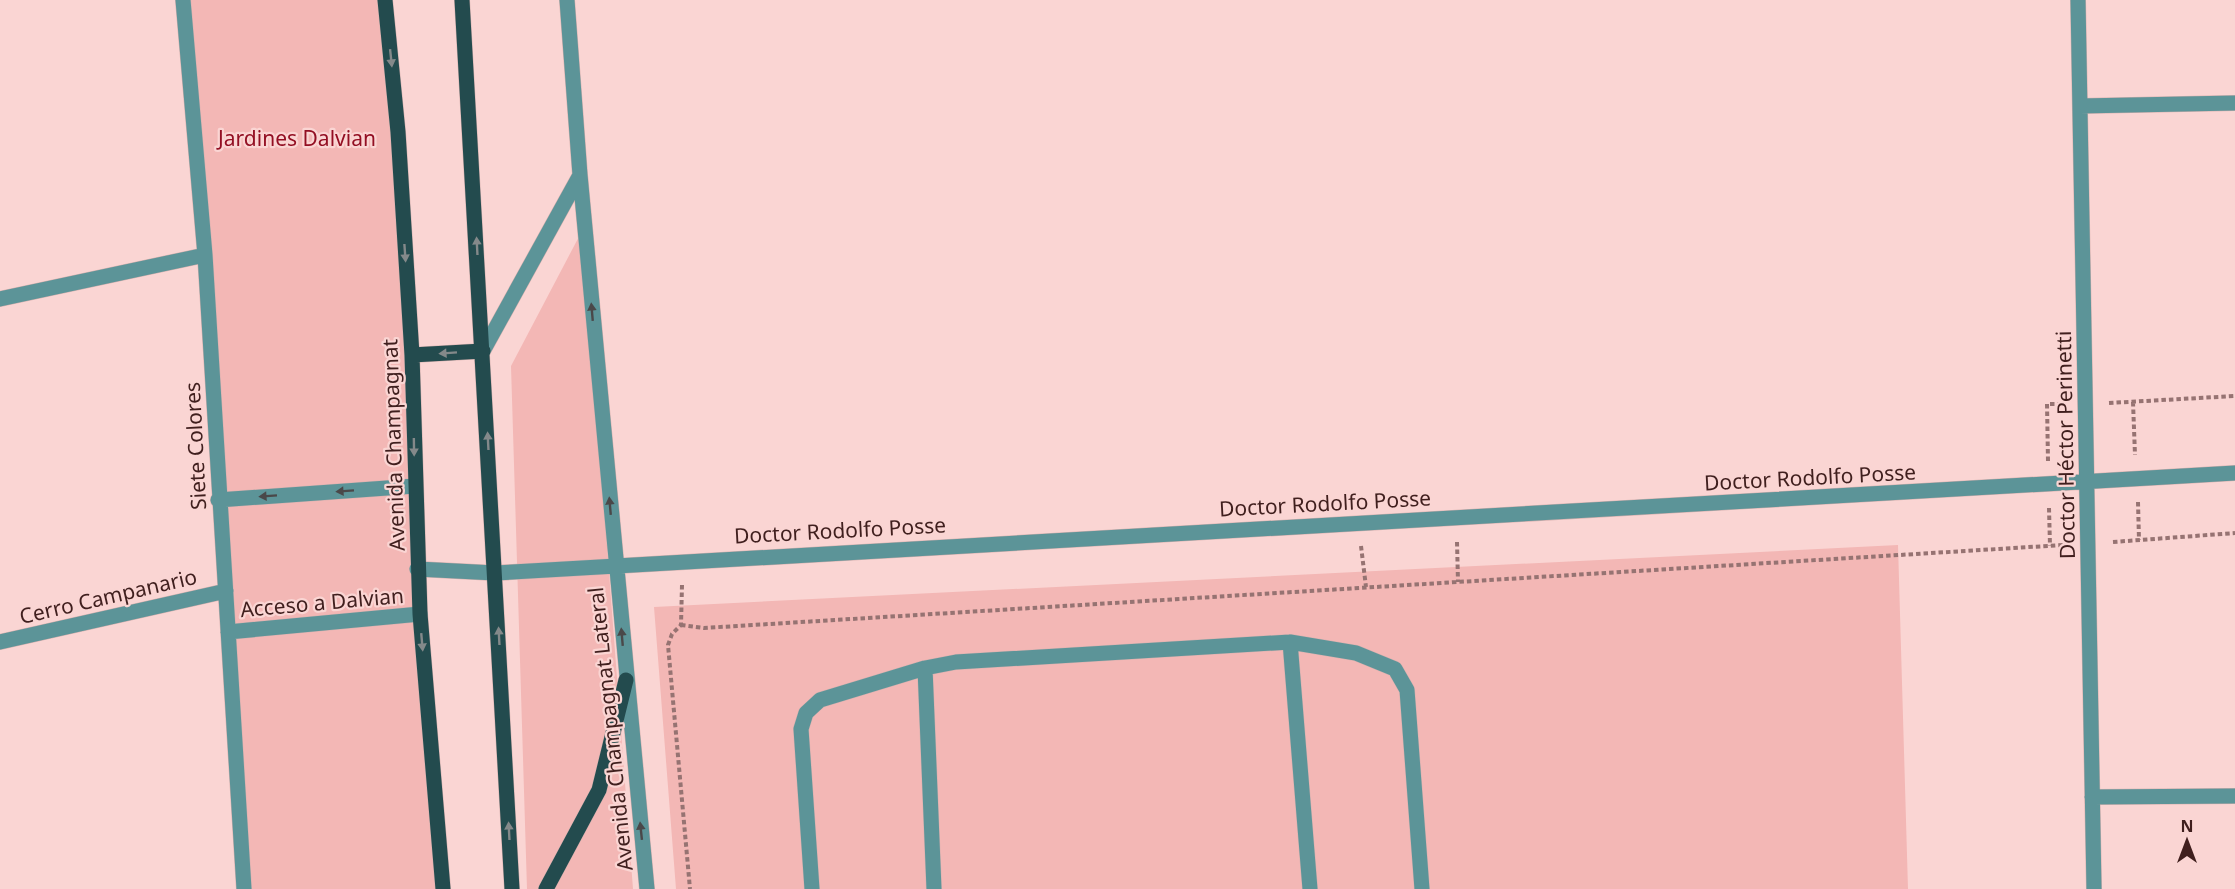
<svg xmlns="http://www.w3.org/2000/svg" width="2235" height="889" font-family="'Noto Sans',sans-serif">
<rect width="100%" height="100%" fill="#fad5d3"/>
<path fill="#f3b7b5" d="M183,0H385L443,889H244Z
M583,229L633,889H527L511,366Z
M1898,545L1908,889H676L654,607Z"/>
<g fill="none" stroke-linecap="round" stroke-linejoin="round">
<defs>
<path id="minor" d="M183,0L205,255L244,889
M2078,0L2094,889
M2080,106L2235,103
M580,175L647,889
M0,299L205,255
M483,351L580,175L567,0
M218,500L415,486
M417,569L495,573L2235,473
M228,632L420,614
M0,642L226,591
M1290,642L1310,889
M925,668L934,889
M2092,797L2235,796
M812,889L801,729L806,713L820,700L925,668L956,662L1290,642L1356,653L1395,669L1407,690L1422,889"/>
<path id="major" d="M385,0L398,132L412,355L420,614L443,889
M462,0L512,889
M412,355L483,351
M546,889L599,790L626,680"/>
</defs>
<use href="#minor" stroke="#d5b1af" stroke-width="16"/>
<use href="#major" stroke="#d5b1af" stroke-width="16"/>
<path stroke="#967372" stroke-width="4" stroke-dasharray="4.5 3" stroke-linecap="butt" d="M2133,402L2135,455
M2109,403L2235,396
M2048,461L2047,404H2063
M2138,502L2139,540
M2049,508L2050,546
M1457,542L1458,582
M2113,542L2235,533
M1361,546L1366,587
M682,585L681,625L672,634L668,645L690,889
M681,625L704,628L2063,545"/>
<use href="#minor" stroke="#5c9498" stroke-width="15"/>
<use href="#major" stroke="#234b4e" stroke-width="15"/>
</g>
<defs><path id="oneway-solid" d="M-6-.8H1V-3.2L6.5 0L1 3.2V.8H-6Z" transform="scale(1.5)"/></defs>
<g fill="#84898a">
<use href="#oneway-solid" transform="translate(391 58) rotate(84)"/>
<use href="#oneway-solid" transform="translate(477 246) rotate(-93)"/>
<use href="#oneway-solid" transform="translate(405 253) rotate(86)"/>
<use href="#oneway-solid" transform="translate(448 353) rotate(176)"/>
<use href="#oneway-solid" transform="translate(488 441) rotate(-93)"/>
<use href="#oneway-solid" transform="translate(414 447) rotate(89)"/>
<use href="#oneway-solid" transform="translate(499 636) rotate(-93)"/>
<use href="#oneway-solid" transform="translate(422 642) rotate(85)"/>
<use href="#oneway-solid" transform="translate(509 831) rotate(-93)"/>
</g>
<g fill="#4a4849">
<use href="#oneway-solid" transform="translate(592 312) rotate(-95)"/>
<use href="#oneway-solid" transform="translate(345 491) rotate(176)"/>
<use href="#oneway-solid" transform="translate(268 496) rotate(176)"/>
<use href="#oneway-solid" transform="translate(610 506) rotate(-95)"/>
<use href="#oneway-solid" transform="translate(622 637) rotate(-95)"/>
<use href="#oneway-solid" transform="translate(641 831) rotate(-96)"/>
</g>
<g text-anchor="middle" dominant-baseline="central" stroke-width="4.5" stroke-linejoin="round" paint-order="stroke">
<g font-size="21" fill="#930f23" stroke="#fad5d3">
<text x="297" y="138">Jardines Dalvian</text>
</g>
<g font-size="21" fill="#401f1e" stroke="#fad5d3">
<text transform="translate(393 445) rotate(-92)">Avenida Champagnat</text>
<text transform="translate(2065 445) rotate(-91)">Doctor Héctor Perinetti</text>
<text transform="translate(195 446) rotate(-93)">Siete Colores</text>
<text transform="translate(1810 477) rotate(-3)">Doctor Rodolfo Posse</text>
<text transform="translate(1325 503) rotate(-3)">Doctor Rodolfo Posse</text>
<text transform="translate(840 530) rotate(-3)">Doctor Rodolfo Posse</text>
<text transform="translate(108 596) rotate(-13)">Cerro Campanario</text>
<text transform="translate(322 602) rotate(-5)">Acceso a Dalvian</text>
<text transform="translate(610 729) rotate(-96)">Avenida Champagnat Lateral</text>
</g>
</g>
<g transform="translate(2187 841)" stroke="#fad5d3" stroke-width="4.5" paint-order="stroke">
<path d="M0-4.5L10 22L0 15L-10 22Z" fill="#401f1e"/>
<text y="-9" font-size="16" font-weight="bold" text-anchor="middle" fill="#401f1e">N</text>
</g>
</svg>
